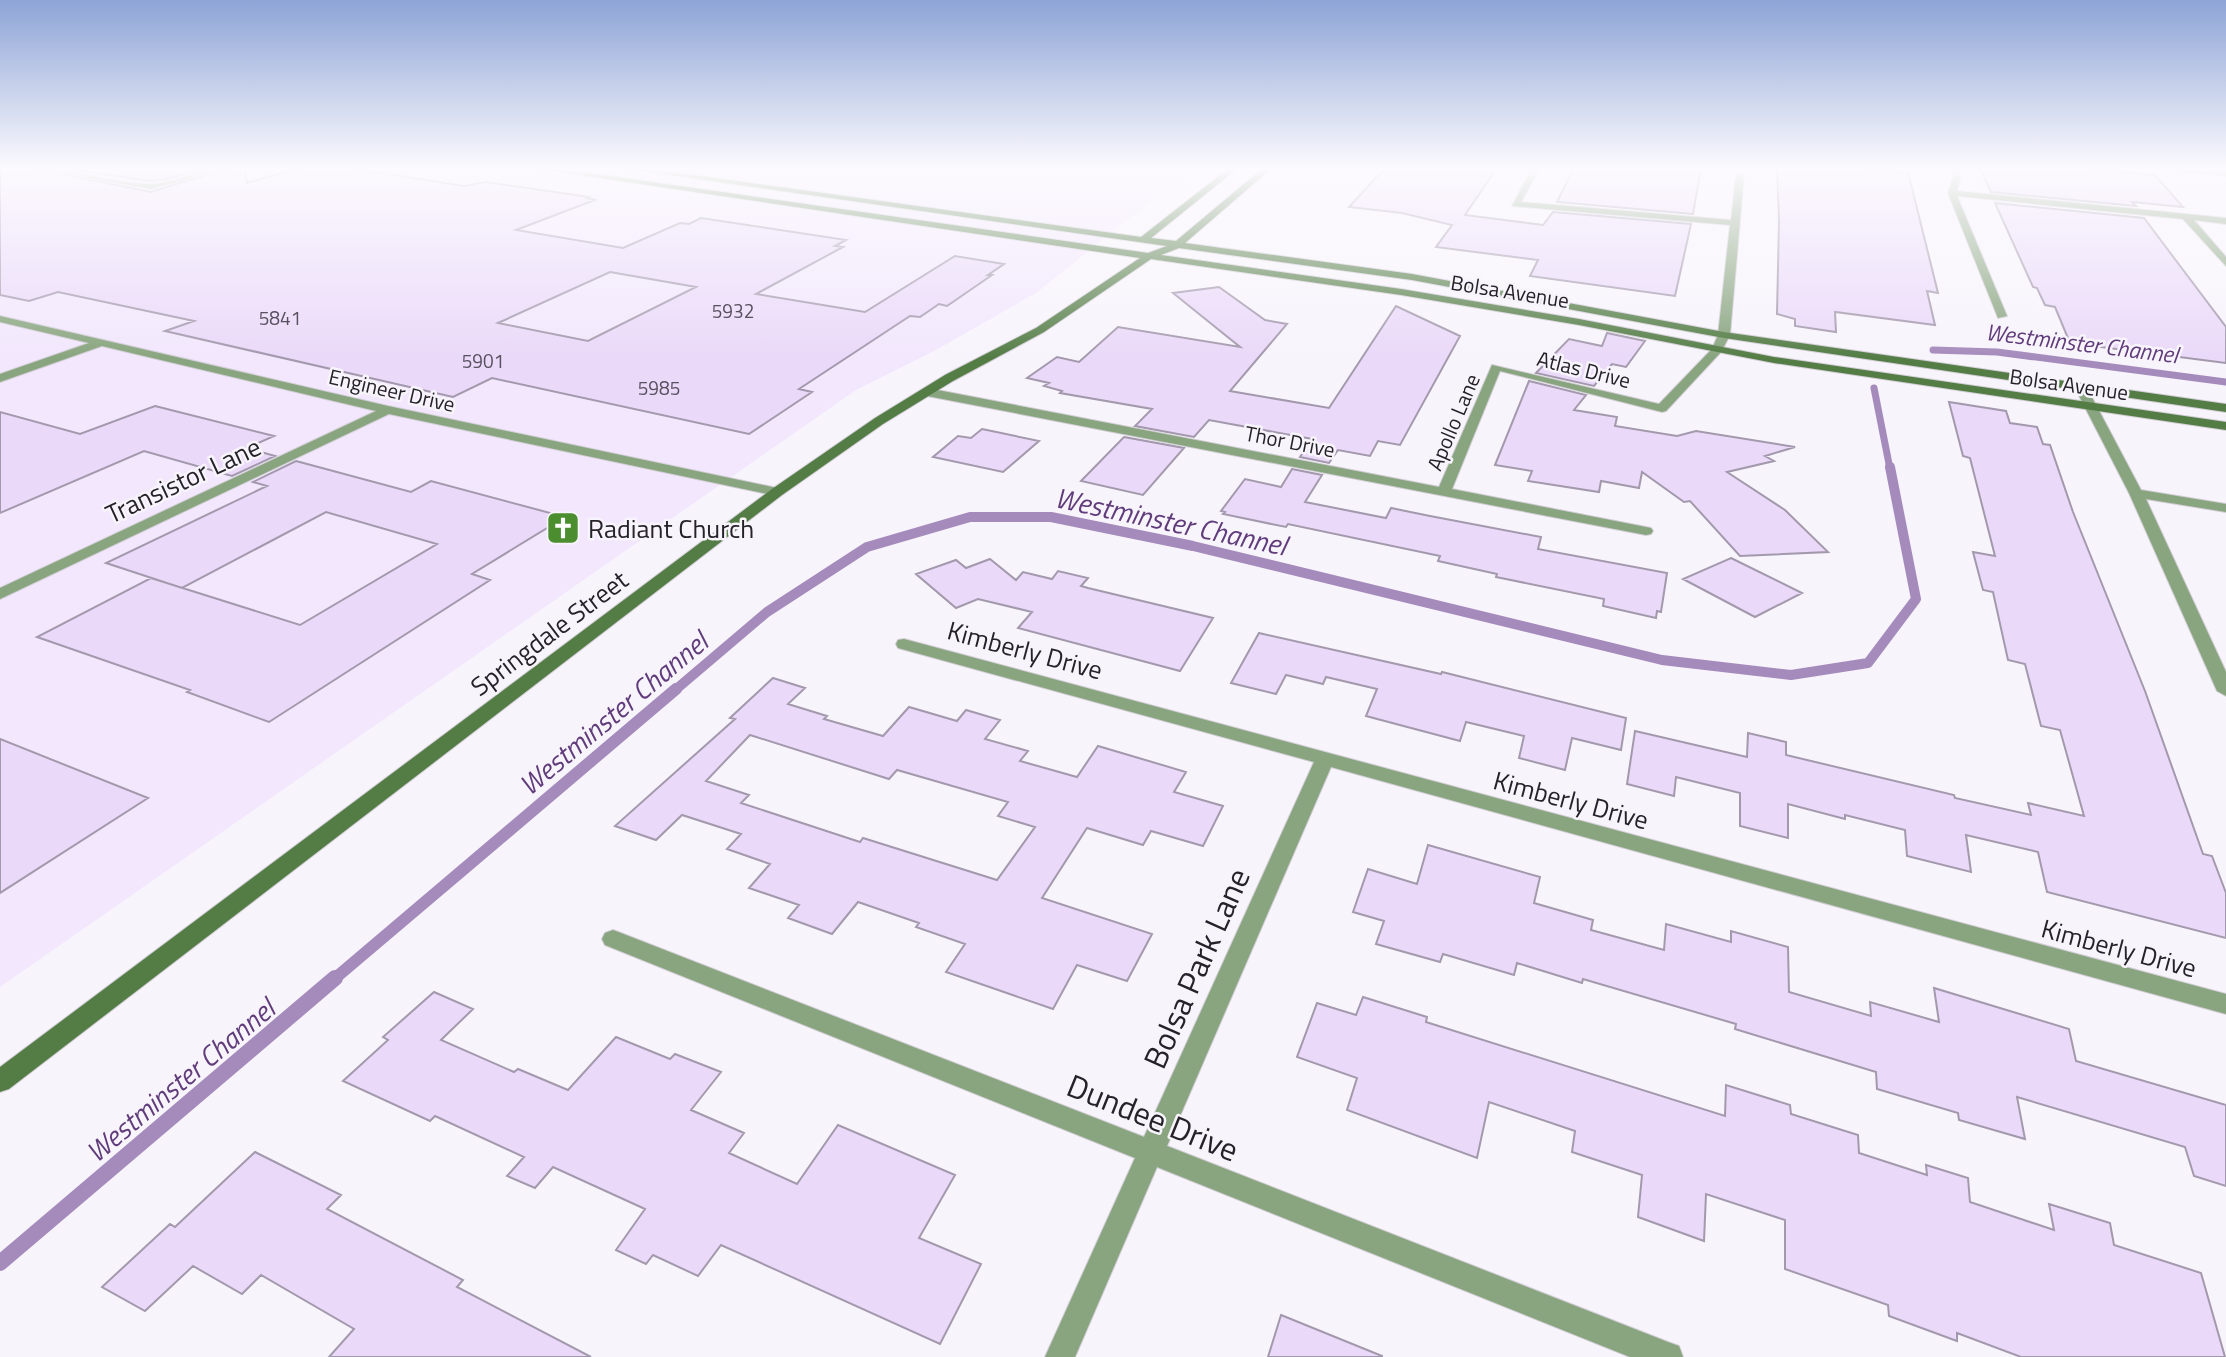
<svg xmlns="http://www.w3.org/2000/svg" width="2226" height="1357" font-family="'Titillium Web',sans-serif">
<rect width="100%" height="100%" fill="#f8f4fc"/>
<path fill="#f2e7fd" d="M0,168H1199L1127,220L1036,293L934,351L856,390L0,987Z"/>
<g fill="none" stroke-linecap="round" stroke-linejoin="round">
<path stroke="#a58bbc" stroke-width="7" d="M1933,350L1997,352L2226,382
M1874,388L1890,469"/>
<path stroke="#a58bbc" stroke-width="10" d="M674,691L767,612L867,547L970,517H1051L1193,546L1662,660L1791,675L1868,663L1916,599L1890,467"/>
<path stroke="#a58bbc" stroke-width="12" d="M333,980L676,689"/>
<path stroke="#a58bbc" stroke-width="16" d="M0,1263L335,978"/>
</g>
<path fill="#ead9f9" stroke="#a399ac" stroke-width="2" fill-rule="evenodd" d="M0,168H32L151,192L227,168H245L247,183L300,168H350L464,186L486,182L589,197L587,198L595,200L516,230L623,248L680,223L689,224L701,218L846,240L835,246L843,247L756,294L865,312L955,256L1004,264L988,275H992L947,306L939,304L920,317L910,316L799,389L812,392L749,434L492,378L453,397L165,331L194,321L58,292L29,301L0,295ZM610,272L696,287L588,341L498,323Z
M66,168H204L167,179L149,181Z
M1385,168H1497L1465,215L1543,225L1553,212L1691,224L1675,296L1530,276L1538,260L1436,247L1452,225L1402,213L1349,207Z
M1574,168H1701L1693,214L1557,202Z
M1777,168H1866L1908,172L1938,293L1927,291L1935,325L1835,312L1836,332L1795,326V319L1777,314L1779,221Z
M1980,168H2087L2155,175L2183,207L2132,202L2136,206L1991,192Z
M1995,203L2144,218L2226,327V363L2070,343L2055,307L2045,305L2037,288L2033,287Z
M1219,287L1265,320L1287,324L1230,391L1329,408L1396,306L1460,336L1400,445L1378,441L1370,456L1338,450L1329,463L1300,457L1312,439L1209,420L1194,437L1135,426L1152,409L1060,393L1062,391L1044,386L1049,383L1027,378L1057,357L1079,362L1118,327L1240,347L1173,293Z
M1607,333L1645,341L1626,367L1612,364L1594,386L1536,373L1569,339L1602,346Z
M1529,381L1586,395L1574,410L1617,417L1615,426L1677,436L1696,431L1795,447L1765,456L1774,461L1727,472L1785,510L1828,552L1740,556L1690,501L1684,502L1642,472L1639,488L1601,481L1599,492L1528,481L1532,471L1495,465Z
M1949,402L2006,411L2010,423L2037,427L2043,444L2050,445L2073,512L2145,691L2203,854L2212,856L2226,893V938L2047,892L2038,852L1966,835L1971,872L1907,856L1905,830L1845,815V819L1788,804V838L1740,826V793L1676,777L1674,796L1627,784L1635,731L1747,757L1748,733L1786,742V755L1954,795L1955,798L2031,815L2028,803L2084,816L2060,730L2041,726L2025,664L2008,660L1993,592L1983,590L1973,552L1995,556L1970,458L1963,456Z
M155,406L274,436L247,448L275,456L232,476L144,451L0,513V412L80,434Z
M982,429L1039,441L1003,472L933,457L958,436L971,438Z
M1124,437L1184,448L1143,495L1081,481Z
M296,461L411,492L431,481L565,517L472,574L490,580L269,722L187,692L190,690L37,637L151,578L300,625L437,544L326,512L182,588L106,563L267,486L253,482Z
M1292,469L1322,475L1305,502L1386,518L1391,508L1430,516L1541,537L1538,549L1667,573L1661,612L1657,611L1656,618L1603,606L1604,599L1496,577L1497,574L1438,561L1440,556L1288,524L1286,527L1223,514L1225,512L1221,511L1245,479L1281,487Z
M1731,558L1802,593L1755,617L1683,579Z
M990,559L1016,580L1023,572L1052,579L1058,571L1088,578L1081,586L1088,588L1213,618L1180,671L1018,628L1032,612L978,599L956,608L916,574L956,560L966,568Z
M1259,633L1441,674L1442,672L1626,718L1621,750L1572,738L1565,770L1519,758L1524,736L1466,722L1460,741L1366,716L1377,689L1326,677L1323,684L1286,675L1276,694L1231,683Z
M773,678L805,688L788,704L827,716L824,719L883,736L909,707L957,721L966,710L1000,720L985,739L1028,751L1020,761L1077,777L1098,746L1186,772L1174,792L1223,806L1203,846L1151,831L1143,845L1087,828L1042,898L1152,934L1127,981L1077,965L1053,1009L946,972L965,944L916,927L919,923L858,902L832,934L788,918L799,905L749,888L770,864L727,849L741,834L682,815L656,840L615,826L735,719L730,718ZM750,735L889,779L897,770L1008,802L998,816L1035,827L997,880L863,838L860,842L741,803L749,795L706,781Z
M0,739L148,798L0,893Z
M1428,845L1540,877L1534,903L1593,920L1591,930L1664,950L1666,924L1731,942V931L1788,947L1789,992L1871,1016L1870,1002L1939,1022L1934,988L2069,1029L2076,1061L2226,1105V1186L2194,1176L2185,1147L2017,1097L2025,1139L1959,1120L1958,1113L1877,1089L1876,1072L1735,1029L1736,1024L1583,979L1582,983L1517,963L1514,975L1443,954L1440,962L1376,944L1384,921L1353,912L1368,869L1417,884Z
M434,992L473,1009L441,1040L514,1072L518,1069L568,1090L616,1037L670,1059L675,1054L721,1072L691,1110L744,1133L729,1153L797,1184L838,1125L955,1175L919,1238L981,1264L940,1344L721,1245L698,1276L653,1255L646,1264L616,1250L645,1209L553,1167L535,1188L507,1176L524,1157L435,1116L430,1121L343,1081L388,1040L383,1037Z
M1363,997L1427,1017L1426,1022L1725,1116L1726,1085L1790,1105L1791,1114L1858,1135L1859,1153L1927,1175L1926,1165L1968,1178L1970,1202L2054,1230L2049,1204L2110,1223L2114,1245L2201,1273L2225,1357H2021L1957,1333V1341L1889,1316L1888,1305L1785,1269V1220L1706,1194L1704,1241L1638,1217L1642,1175L1572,1152L1575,1131L1489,1102L1477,1158L1347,1110L1357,1078L1297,1057L1317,1003L1356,1015Z
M255,1152L341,1195L327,1209L463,1280L457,1287L591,1357H329L354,1329L261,1275L242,1294L193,1266L145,1311L102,1287L170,1224L175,1227Z
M1281,1315L1382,1356V1357H1268Z"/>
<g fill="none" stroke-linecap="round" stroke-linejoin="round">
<defs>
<path id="street" d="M34,168C73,168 111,184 149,184C174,185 199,168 225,168L151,189Z
M1532,168H1540L1521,202L1731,220L1736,175L1740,173L1744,175L1730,335L1721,352L1666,411L1662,412L1500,371L1452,489L1646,527L1651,528L1653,531L1651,534L1646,535L927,396L921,392L927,388L1439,487L1492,365L1659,404L1712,349L1718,335L1730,225L1512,206Z
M1950,168H1958L1961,177L1957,191L2226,218V224L2194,220L2226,257V266L2183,219L1957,196L2007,316L1998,318L1948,193L1953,177Z
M2165,168L2226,172V176L2169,170Z
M0,316L388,406L777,488L784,492L777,496L389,414L0,599V588L376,411L102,346L0,382V374L89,343L0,322Z
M2081,384L2087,388L2141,490L2226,504V512L2146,499L2226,672V696L2217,691L2129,493L2075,388Z
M904,639L2226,994V1014L1331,767L1167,1146L1668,1342L1679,1346L1683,1357H1630L1157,1167L1075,1357H1045L1135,1158L605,945L602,939L605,933L613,930L621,933L1144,1137L1314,762L898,648L896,644L898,640Z"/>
<path id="secondary" d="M532,168H555L1148,253L1167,246L621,168H644L1141,237L1229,168H1238L1151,238L1176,241L1263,168H1272L1185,243L1412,274L1724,332L2226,404V412L1724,338L1412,280L1179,248L1161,255L1401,289L1579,319L1774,357L2226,422V430L1774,363L1579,325L1401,295L1151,259L1044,332L953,381L883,424L782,495L9,1089L0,1092V1067L772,489L875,418L945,375L1036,328L1140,258Z"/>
</defs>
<use href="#street" stroke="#d2ced6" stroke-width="2"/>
<use href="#secondary" stroke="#d2ced6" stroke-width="2"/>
<use href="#street" fill="#89a57f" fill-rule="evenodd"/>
<use href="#secondary" fill="#547d46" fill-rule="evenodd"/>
</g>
<linearGradient id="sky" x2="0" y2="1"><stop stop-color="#8da4d6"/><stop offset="0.47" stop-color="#fcfafe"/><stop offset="1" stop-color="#fcfafe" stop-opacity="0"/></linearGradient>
<rect width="2226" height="358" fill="url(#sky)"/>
<defs>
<symbol id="church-square" viewBox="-11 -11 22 22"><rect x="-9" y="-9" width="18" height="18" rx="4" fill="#4b8d2f" stroke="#f8f4fc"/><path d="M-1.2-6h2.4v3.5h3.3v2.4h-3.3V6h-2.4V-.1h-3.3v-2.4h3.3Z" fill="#fff"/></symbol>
</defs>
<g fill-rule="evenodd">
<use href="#church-square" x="544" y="509" width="38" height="38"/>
</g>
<g text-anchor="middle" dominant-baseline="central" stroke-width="5" stroke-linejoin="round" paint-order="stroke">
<g font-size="19" fill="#57505e">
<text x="733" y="310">5932</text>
<text x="280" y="317">5841</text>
<text x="483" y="360">5901</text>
<text x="659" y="387">5985</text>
</g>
<g font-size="21" fill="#26222a" stroke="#f8f4fc">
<text transform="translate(1510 291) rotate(9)">Bolsa Avenue</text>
<text transform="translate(1584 369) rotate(14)">Atlas Drive</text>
<text transform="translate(2069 384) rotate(8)">Bolsa Avenue</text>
<text transform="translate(392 390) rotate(13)">Engineer Drive</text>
<text transform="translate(1453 422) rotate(-67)">Apollo Lane</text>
<text transform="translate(1290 441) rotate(11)">Thor Drive</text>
</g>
<g font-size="23" font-style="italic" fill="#603c7b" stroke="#f8f4fc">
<text transform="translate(2082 343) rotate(7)">Westminster Channel</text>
</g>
<g font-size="26" fill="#26222a" stroke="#f8f4fc">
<text transform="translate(183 480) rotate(-25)">Transistor Lane</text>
<text transform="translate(549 633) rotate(-37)">Springdale Street</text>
<text transform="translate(1025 650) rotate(15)">Kimberly Drive</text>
<text transform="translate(1571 800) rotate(15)">Kimberly Drive</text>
<text transform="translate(2119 948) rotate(15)">Kimberly Drive</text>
</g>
<g font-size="26" fill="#26222a" stroke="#f8f4fc" text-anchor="start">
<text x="588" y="528">Radiant Church</text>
</g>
<g font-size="28" font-style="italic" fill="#603c7b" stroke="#f8f4fc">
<text transform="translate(1171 521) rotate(12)">Westminster Channel</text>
<text transform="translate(613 713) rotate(-40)">Westminster Channel</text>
<text transform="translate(180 1080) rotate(-40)">Westminster Channel</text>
</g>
<g font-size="32" fill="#26222a" stroke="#f8f4fc">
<text transform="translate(1196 968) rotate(-66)">Bolsa Park Lane</text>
<text transform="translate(1153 1117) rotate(22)">Dundee Drive</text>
</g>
</g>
</svg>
